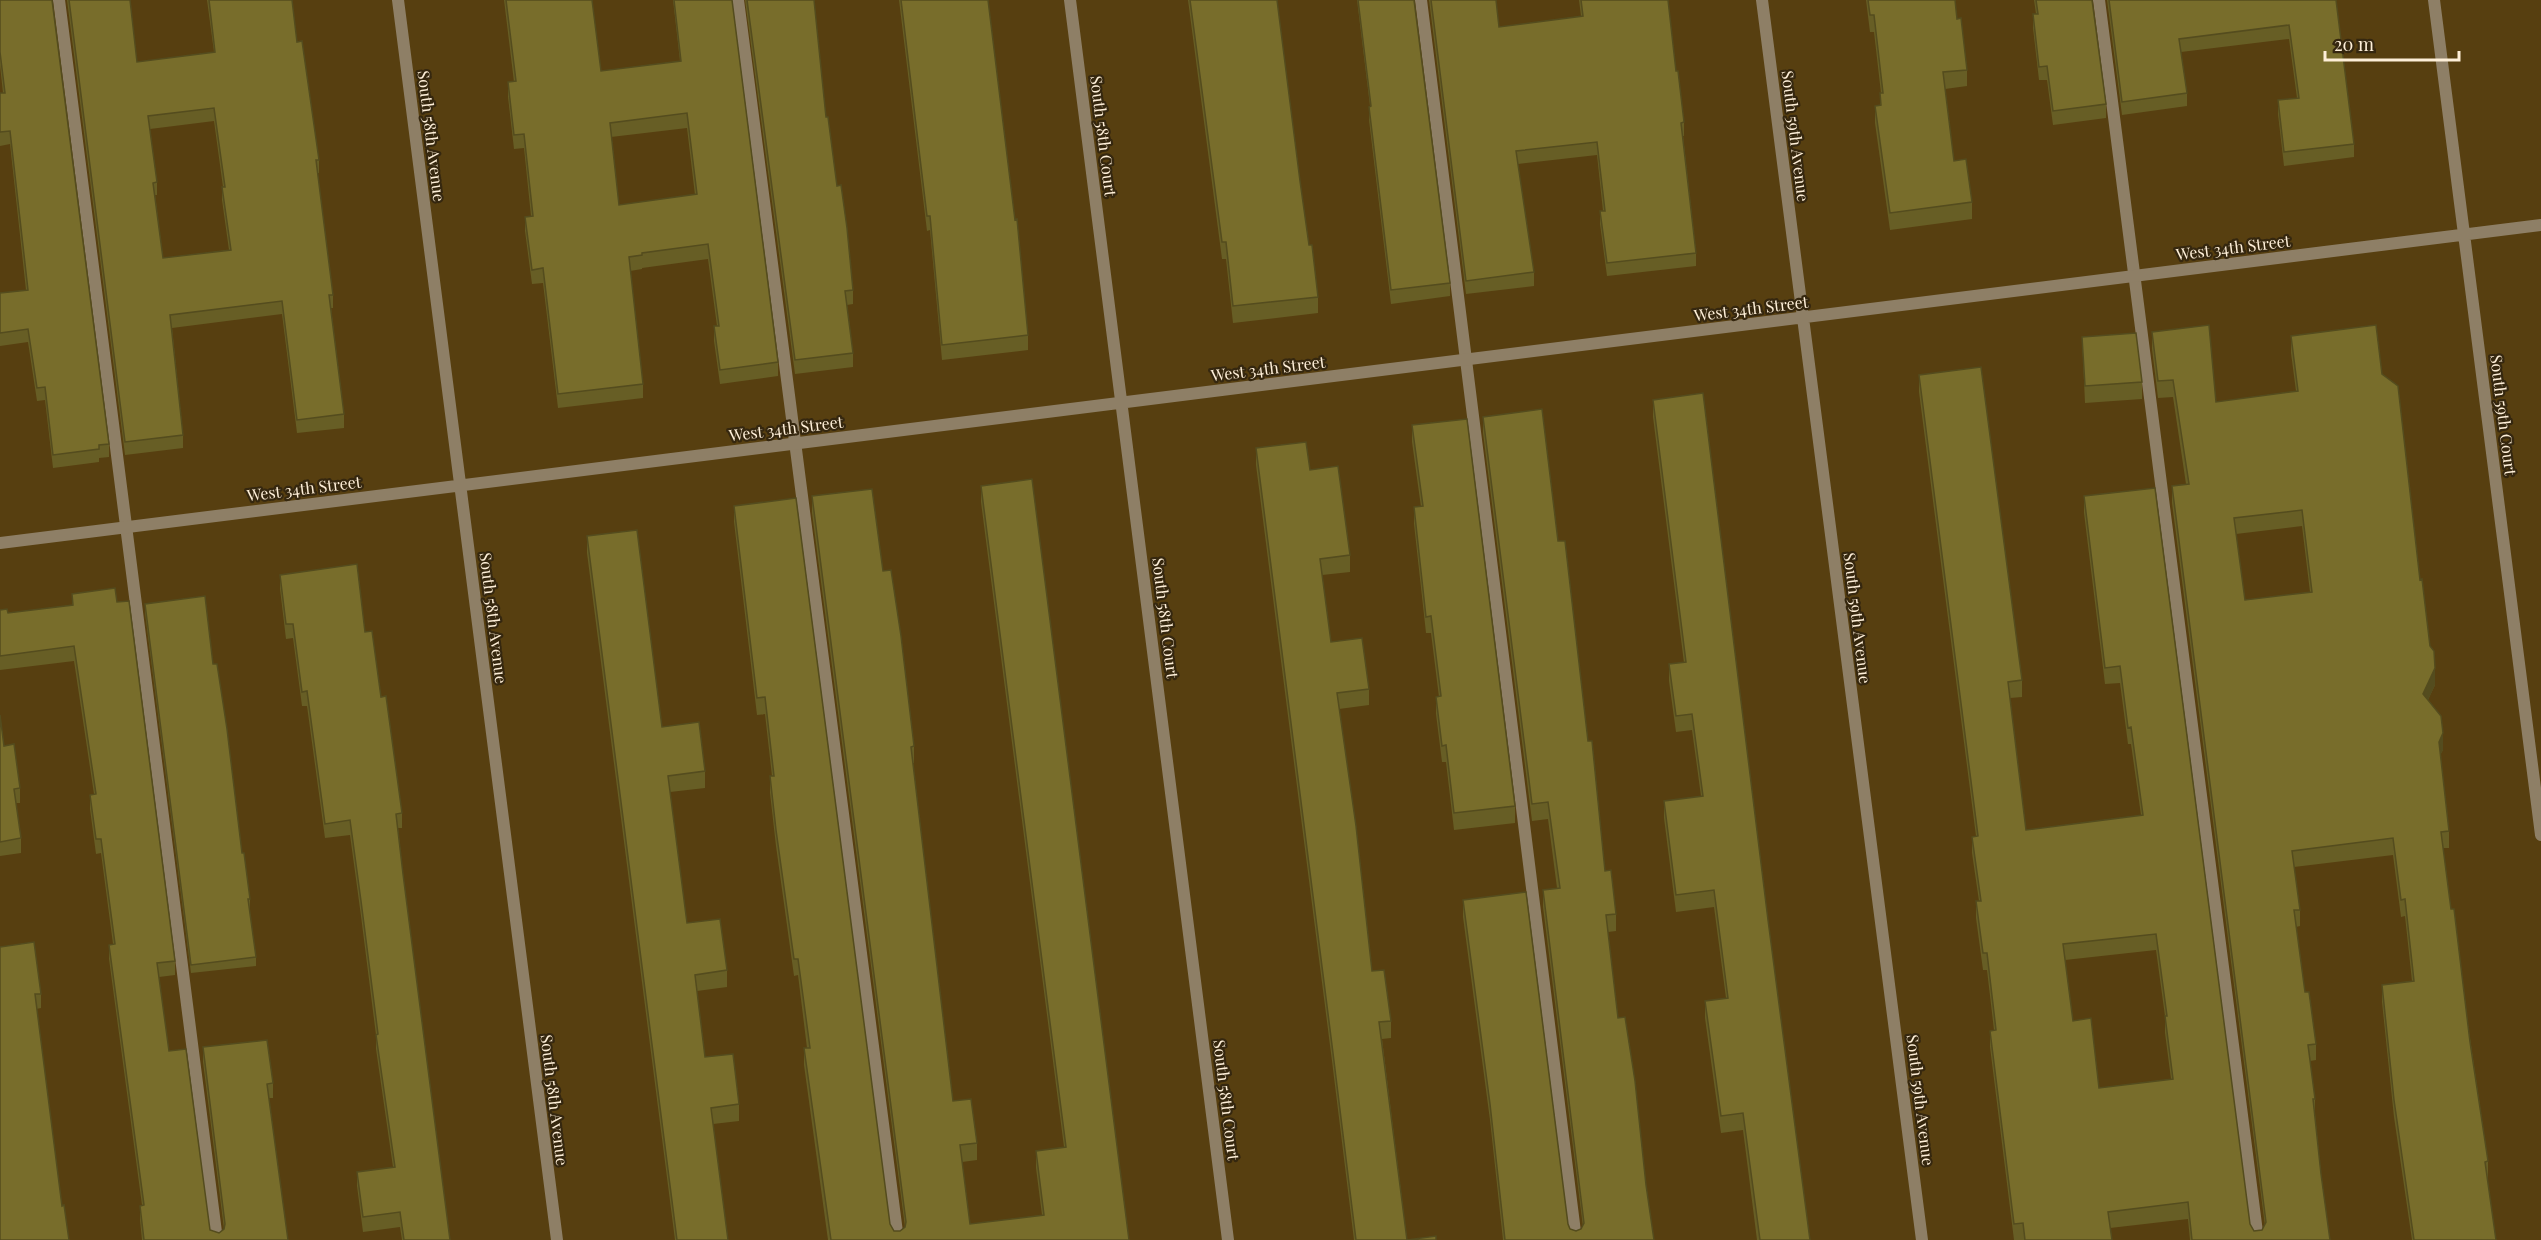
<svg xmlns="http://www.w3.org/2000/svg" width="2541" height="1240" font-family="'Playfair Display',serif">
<rect width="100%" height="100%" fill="#573f10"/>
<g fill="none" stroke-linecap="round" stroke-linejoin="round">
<path stroke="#8e7f66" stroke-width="12" d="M59,0L217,1240
M738,0L898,1240
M1421,0L1576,1240
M2099,0L2258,1240"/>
<path stroke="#8e7f66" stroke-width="12" d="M398,0L557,1240
M1070,0L1228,1240
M1762,0L1922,1240
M2434,0L2541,835
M0,543L2541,225"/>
</g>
<path fill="#675e25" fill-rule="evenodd" d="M0,0L109,444V457L99,458V462L53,468L45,400L37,401L28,342L0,346V293L26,290L10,144L0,146V93H3L0,65Z
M67,0H130L137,62L214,52L207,0H292L297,42L319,160V173H317L333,295V308H331L344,414V428L297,433L282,314L172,328L183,435V448L125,455ZM214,121L223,187H222V200L229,250L163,258L155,195H157V182L150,129Z
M504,0H592L601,71L680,61L673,0H732L778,362V376L720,384L714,341V326H717L708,259L642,268V269L630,271L643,384V398L558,408L543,283L532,284L525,231V217L531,216L524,148L514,149L508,97V82H514ZM687,128L695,195L619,205L611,137Z
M745,0H814L826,117L853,290V304L847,305L853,353V367L795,374Z
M899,0H988L1028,335V350L942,360L930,230L927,231Z
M1188,0H1277L1300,181L1309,245L1318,297V313L1233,323L1226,259H1222Z
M1357,0H1414L1450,283V296L1391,304L1369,120L1370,106Z
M1429,0H1496L1499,27L1581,16L1579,0H1668L1676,71L1684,122V136H1683L1696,253V266L1607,276L1600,224V211H1603L1597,155L1518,164L1534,272V286L1466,294Z
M1866,0H1955L1957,19L1967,70V86L1945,89L1954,161L1972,202V219L1890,230L1875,123V106H1880V93H1881L1874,32H1870Z
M2034,0H2092L2106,104V118L2053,125L2047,80H2039L2033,28V14H2036Z
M2107,0H2336L2354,144V157L2284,166L2278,114V100L2297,98L2289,39L2181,52L2187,93V106L2122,115Z
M2152,332L2216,402L2296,391L2291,353V336L2382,374L2420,580L2435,685L2428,700L2443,750L2440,755L2449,831V848H2443L2451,909L2488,1161V1178H2487L2496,1240H2412L2394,1117L2382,1002V985L2412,981L2405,916L2401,917L2393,855L2294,867L2300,910V926L2296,927L2305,992L2316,1044V1060L2310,1061L2315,1099V1115L2321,1174L2330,1240H2190L2188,1219L2110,1228L2112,1240H2014L1990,1047V1031L1994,1030L1987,970H1983L1976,918V901H1979L1972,853V837L1976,836L1919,392V375L2022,680V697L2010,698L2026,830L2141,815L2131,744H2128L2120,683L2105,684L2084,513V496L2250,1224L2254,1231L2262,1230L2265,1226L2172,503V486L2186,484L2173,397L2158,398L2152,349ZM2302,526L2310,592L2245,600L2236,534ZM2156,950L2165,1016V1033L2171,1079L2099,1088L2073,1021L2065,960Z
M2082,337L2142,382V399L2085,403Z
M1653,400L1768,920L1810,1240H1757L1743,1130L1721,1133L1705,1018V1001L1726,998L1714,907L1676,912L1664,818V801L1701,796L1692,730L1676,732L1669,681V664L1684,663L1653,417Z
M1483,417L1558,541L1588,741L1605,871L1616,914V931L1608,932L1618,1018L1646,1185L1654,1240H1503L1490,1120L1463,917V900L1568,1224L1570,1229L1576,1231L1581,1229L1583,1227L1543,907V890L1557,888L1548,819L1532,821L1483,433Z
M1412,425L1515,806V823L1454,830L1446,762H1442L1436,714V697H1439L1431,633H1426L1414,524V507H1421L1412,442Z
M1256,448L1310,470L1350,555V572L1322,575L1331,642L1369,689V705L1339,709L1372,971L1391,1021V1038L1382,1039L1407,1240H1436H1354L1332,1061L1256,465Z
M981,486L1129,1240H828L804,1065V1048H807L798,975L794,976L776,846L770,793V776H772L765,714L757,715L734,522V506L890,1224L894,1231H900L905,1227L812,513V496L883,571L914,746V763H913L953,1101L977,1143V1160L962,1162L970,1224L1042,1215L1036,1168V1151L1064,1147L981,502Z
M587,536L662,727L705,771V788L670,792L687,923L727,970V987L697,991L705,1057L739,1104V1121L713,1124L728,1240H675L587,553Z
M280,575L365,632L381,697L402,813V828H398L403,874L450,1240H402L400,1227L363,1232L357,1186V1172L393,1167L376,1049V1035L361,916L350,835L325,838L307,706H302L293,638L286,639L280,589Z
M72,594L117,602L175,961V975L159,977L169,1051L210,1230L219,1233L224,1229L203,1062V1047L273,1083V1098H269L288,1240H142L140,1220V1206L142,1205L109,959V945L113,944L101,853L96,854L90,809V795L94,794L74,661L0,670V610L8,613L72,605Z
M145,604L213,664L242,853L250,899V908H249L256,957V966L191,973L145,613Z
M0,715L4,746L20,788V803H16L21,838V853L0,856Z
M0,947L41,994V1008L36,1009L62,1206Z"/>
<path fill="#544c1e" d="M2435,668V685L2423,711V694Z
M2443,733V750L2439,758V742Z"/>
<path fill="#786d2b" stroke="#544c1e" stroke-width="1.5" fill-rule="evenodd" d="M0,0H52L109,444L99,445V449L53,455L45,387L37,388L28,329L0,333V293L28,290L10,131L0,132V93H5L0,52Z
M69,0H130L137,62L215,52L209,0H292L297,42L302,41L319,160H316L333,295H329L344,414L297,420L282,301L170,315L183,435L125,442ZM214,108L225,187H222L231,250L163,258L153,183L157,182L148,116Z
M506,0H592L601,71L681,61L674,0H732L778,362L720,370L714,326H719L708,244L642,253V255L629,257L643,384L558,394L543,268L532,270L525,217L533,216L524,134L514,135L508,82L516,81ZM687,113L697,194L619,205L610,123Z
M747,0H814L826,117H828L837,186L841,185L847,228L853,290L845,291L853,353L795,360Z
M901,0H988L1015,220L1017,219L1028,335L942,345L930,216H927Z
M1190,0H1277L1300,181L1309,245H1312L1318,297L1233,306L1226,242H1222Z
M1358,0H1414L1450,283L1391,290L1369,107L1371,106Z
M1431,0H1496L1499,27L1583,16L1581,0H1668L1676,71H1678L1684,122L1681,123L1696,253L1607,263L1600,211H1605L1597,142L1516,151L1534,272L1466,281Z
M1868,0H1955L1957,19L1961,18L1967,70L1943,72L1954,161L1966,159L1972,202L1890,213L1875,106L1881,105L1880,93H1883L1874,15H1870Z
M2036,0H2092L2106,104L2053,111L2047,66L2039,67L2033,14H2038Z
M2109,0H2336L2354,144L2284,152L2278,100L2299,98L2289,25L2179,39L2187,93L2122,102Z
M2209,325L2216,402L2298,391L2291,336L2376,325L2382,374L2398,386L2420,580L2422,579L2430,646L2434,651L2435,668L2423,694L2441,716L2443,733L2439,742L2449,831L2441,832L2451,909H2454L2470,1042L2488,1161L2485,1162L2496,1240H2414L2394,1100L2382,985L2414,981L2405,899L2401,900L2393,838L2292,851L2300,910H2294L2305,992H2309L2316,1044L2308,1045L2315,1099H2313L2321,1174L2330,1240H2192L2188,1202L2108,1212L2112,1240H2025L2023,1223L2014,1224L1990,1031L1996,1030L1987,953H1983L1976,901H1981L1972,837L1978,836L1919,375L1981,367L2022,680L2008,682L2026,830L2143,815L2131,727L2128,728L2120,666L2105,668L2084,496L2155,488L2250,1224L2254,1231L2262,1230L2266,1222L2172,486L2189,484L2173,380L2158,381L2152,332ZM2302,510L2312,592L2245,600L2234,518ZM2156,934L2167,1016H2165L2173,1079L2099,1088L2091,1018L2073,1021L2063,944Z
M2136,333L2142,382L2085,386L2082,337Z
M1703,393L1768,920L1810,1240H1760L1743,1113L1721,1116L1705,1001L1728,998L1714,890L1676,895L1664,801L1703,796L1692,714L1676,716L1669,664L1686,662L1653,400Z
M1542,409L1558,541H1565L1588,741H1592L1605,871L1611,870L1616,914L1606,915L1618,1018L1625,1017L1635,1081L1646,1185L1654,1240H1505L1490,1104L1463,900L1526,892L1568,1224L1570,1229L1576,1231L1581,1229L1584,1223L1543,890L1560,888L1548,802L1532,804L1483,417Z
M1467,419L1515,806L1454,813L1446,745L1442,746L1436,697L1441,696L1431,616L1426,617L1414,507L1423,506L1412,425Z
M1306,442L1310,470L1338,466L1350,555L1320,559L1331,642L1362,638L1369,689L1337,693L1356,826L1372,971L1384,970L1391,1021L1379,1022L1407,1240L1436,1236V1240H1356L1332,1045L1256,448Z
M1032,479L1129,1240H831L804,1048H810L798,959H794L776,830L770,776H774L765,697L757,698L734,506L796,498L890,1224L894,1231H900L905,1227L906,1222L812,496L872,489L883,571L891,570L901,636L914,746L911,747L953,1101L971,1099L977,1143L960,1145L970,1224L1044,1215L1036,1151L1066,1147L981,486Z
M637,530L662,727L699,722L705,771L668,776L687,923L720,919L727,970L695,975L705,1057L733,1054L739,1104L711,1108L728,1240H677L587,536Z
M357,564L365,632L372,631L381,697L386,696L402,813L396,814L403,874L450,1240H404L400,1212L363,1217L357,1172L395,1167L376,1035L378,1034L361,901L350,820L325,824L307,691L302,692L293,624H286L280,575Z
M115,588L117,602L129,601L175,961L157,963L169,1051L186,1049L210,1230L219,1233L224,1229L225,1224L203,1047L267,1040L273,1083L267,1084L288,1240H144L140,1206L144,1205L109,945L115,944L101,839H96L90,795L96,794L74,646L0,656V610L7,609L8,613L73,605L72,594Z
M205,596L213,664H217L227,729L242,853H244L250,899H248L256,957L191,965L145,604Z
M0,715L4,746L14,744L20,788L14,789L21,838L0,842Z
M34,942L41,994H35L62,1206L64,1205L69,1240H0V947Z"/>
<g text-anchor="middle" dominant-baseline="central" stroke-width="4.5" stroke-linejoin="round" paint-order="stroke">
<g font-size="16" fill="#feefd8" stroke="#35270f">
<text transform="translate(432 136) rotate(83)">South 58th Avenue</text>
<text transform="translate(1104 136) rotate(83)">South 58th Court</text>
<text transform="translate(1796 136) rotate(83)">South 59th Avenue</text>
<text transform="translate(2233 247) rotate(-7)">West 34th Street</text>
<text transform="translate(1751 308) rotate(-7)">West 34th Street</text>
<text transform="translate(1268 368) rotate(-7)">West 34th Street</text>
<text transform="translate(2504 415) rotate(83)">South 59th Court</text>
<text transform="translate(786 428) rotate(-7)">West 34th Street</text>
<text transform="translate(304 488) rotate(-7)">West 34th Street</text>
<text transform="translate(494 618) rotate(83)">South 58th Avenue</text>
<text transform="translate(1166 618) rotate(83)">South 58th Court</text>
<text transform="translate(1858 618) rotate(83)">South 59th Avenue</text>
<text transform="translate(555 1100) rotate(83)">South 58th Avenue</text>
<text transform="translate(1227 1100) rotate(83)">South 58th Court</text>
<text transform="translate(1921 1100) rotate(83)">South 59th Avenue</text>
</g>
</g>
<path d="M2325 51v9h134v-9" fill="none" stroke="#feefd8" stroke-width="3"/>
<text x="2334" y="51" font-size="18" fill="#feefd8" stroke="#35270f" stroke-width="4.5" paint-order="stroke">20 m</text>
</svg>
